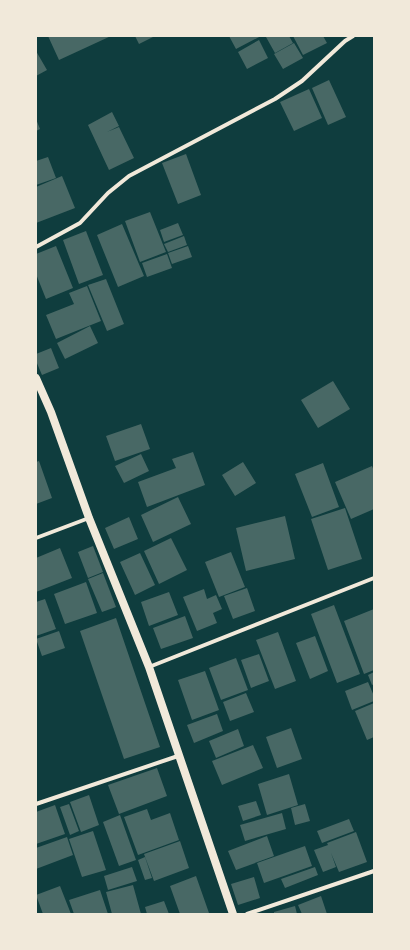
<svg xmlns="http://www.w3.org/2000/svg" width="410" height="950" font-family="Roboto,sans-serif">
<rect width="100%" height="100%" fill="#0f3d3e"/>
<path fill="#486865" d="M48,36H111L59,60Z
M135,36H155L139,44Z
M229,36H261L236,49Z
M268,36H289L293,43L275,53L266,37Z
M293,36H323L327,43L303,55Z
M259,40L268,58L247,69L238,52Z
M294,43L303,58L283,69L274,54Z
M36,51L47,70L36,76Z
M329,80L346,117L328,125L312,88Z
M309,89L322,118L294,131L280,102Z
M112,112L119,126L107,132L119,127L134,158L109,170L88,125Z
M36,119L40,129L36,131Z
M186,154L201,195L178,204L162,163Z
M48,157L56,178L36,185V161Z
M62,176L75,208L36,223V187Z
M150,212L166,252L140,262L125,221Z
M178,223L183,235L164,242L160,230Z
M122,224L144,276L118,287L97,235Z
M86,231L103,275L79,284L63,240Z
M184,236L187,245L168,252L164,244Z
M56,246L73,288L46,299L36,274V254Z
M188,246L192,257L172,264L168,253Z
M167,254L172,268L147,277L142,263Z
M106,279L124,324L107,331L88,285Z
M87,286L101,321L56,339L46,315L74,304L69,293Z
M90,326L98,343L65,359L57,343Z
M51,348L59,368L42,375L36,361V354Z
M333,381L350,409L318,428L301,400Z
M141,424L150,449L115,461L106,436Z
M193,452L205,485L147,507L138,482L176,468L172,459Z
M141,454L149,471L124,483L115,466Z
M39,461L52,498L36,504V462Z
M243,462L256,483L235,496L222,475Z
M323,463L339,507L312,517L295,474Z
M372,466L374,471V509L351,519L335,482Z
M178,497L191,524L153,542L141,515Z
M345,508L362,559L328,570L311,519Z
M285,516L295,559L246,571L236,528Z
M129,517L138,539L114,549L105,528Z
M171,538L187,570L159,584L144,551Z
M93,546L103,572L88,578L78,552Z
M60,548L72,578L36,592V558Z
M231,552L245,587L219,597L205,562Z
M140,553L155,585L135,595L120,562Z
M103,573L116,607L102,612L88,579Z
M86,582L97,613L65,624L54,594Z
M247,588L255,611L233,619L224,596Z
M204,589L207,599L216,595L222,609L213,613L217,623L197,631L183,597Z
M169,592L178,615L149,626L141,602Z
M45,599L56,629L36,636V602Z
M334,605L360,674L337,683L311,614Z
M374,609V670L364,674L344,621Z
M185,616L193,638L161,649L153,628Z
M116,618L160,747L124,759L80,631Z
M59,631L65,648L42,656L36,639Z
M278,632L296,681L275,689L256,640Z
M315,636L328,671L310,679L296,643Z
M259,654L269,681L251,688L241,660Z
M236,658L248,690L221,700L209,668Z
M205,671L219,710L192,720L178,680Z
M374,672V684L372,685L368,675Z
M368,682L374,696V701L352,710L345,691Z
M246,693L254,712L230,721L223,702Z
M374,703V737L367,740L355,711Z
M217,714L223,731L194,743L187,725Z
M291,728L302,759L277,768L266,737Z
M238,729L244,746L216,758L209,741Z
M253,745L263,768L222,785L212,761Z
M157,768L167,796L119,814L108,785Z
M289,774L298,805L267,815L258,784Z
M89,795L99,825L81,832L70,802Z
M256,801L261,815L243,821L238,806Z
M69,804L79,831L70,835L60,807Z
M305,804L310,821L295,825L291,808Z
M55,805L65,834L36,844V812Z
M147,809L151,820L170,813L179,840L138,855L124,817Z
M282,813L286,829L245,841L240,825Z
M120,815L136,860L119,866L103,822Z
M349,819L354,831L322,843L317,831Z
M93,831L106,870L82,877L69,839Z
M356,832L367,862L339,872L331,853L336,867L323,872L314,850L328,845L327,843Z
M267,836L274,856L236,870L228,851Z
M67,837L73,855L36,869V848Z
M180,841L189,868L154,881L144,854Z
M305,846L312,866L264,883L257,863Z
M145,857L152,878L145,880L138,860Z
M132,867L137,881L108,890L104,876Z
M315,867L318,875L285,888L281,879Z
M196,876L209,913L180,914L170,886Z
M254,877L260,898L238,905L231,884Z
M133,885L141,914H112L106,892Z
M60,886L71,914H43L36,895Z
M100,890L108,914H74L69,900Z
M321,896L327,914H302L298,905Z
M164,901L169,914H147L145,907Z
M295,906L297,914H274V912Z"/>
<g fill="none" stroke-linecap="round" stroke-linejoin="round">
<path stroke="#f1e9da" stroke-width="4" d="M36,247L80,223L108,193L129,176L275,99L302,81L345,41L353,36
M36,538L89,518
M149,667L374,578
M36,804L178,756
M247,914L374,871"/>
<path stroke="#f1e9da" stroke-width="8" d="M36,378L51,412L89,518L149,667L233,914"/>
</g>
<rect width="410" height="950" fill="none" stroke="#f1e9da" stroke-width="74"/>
</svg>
